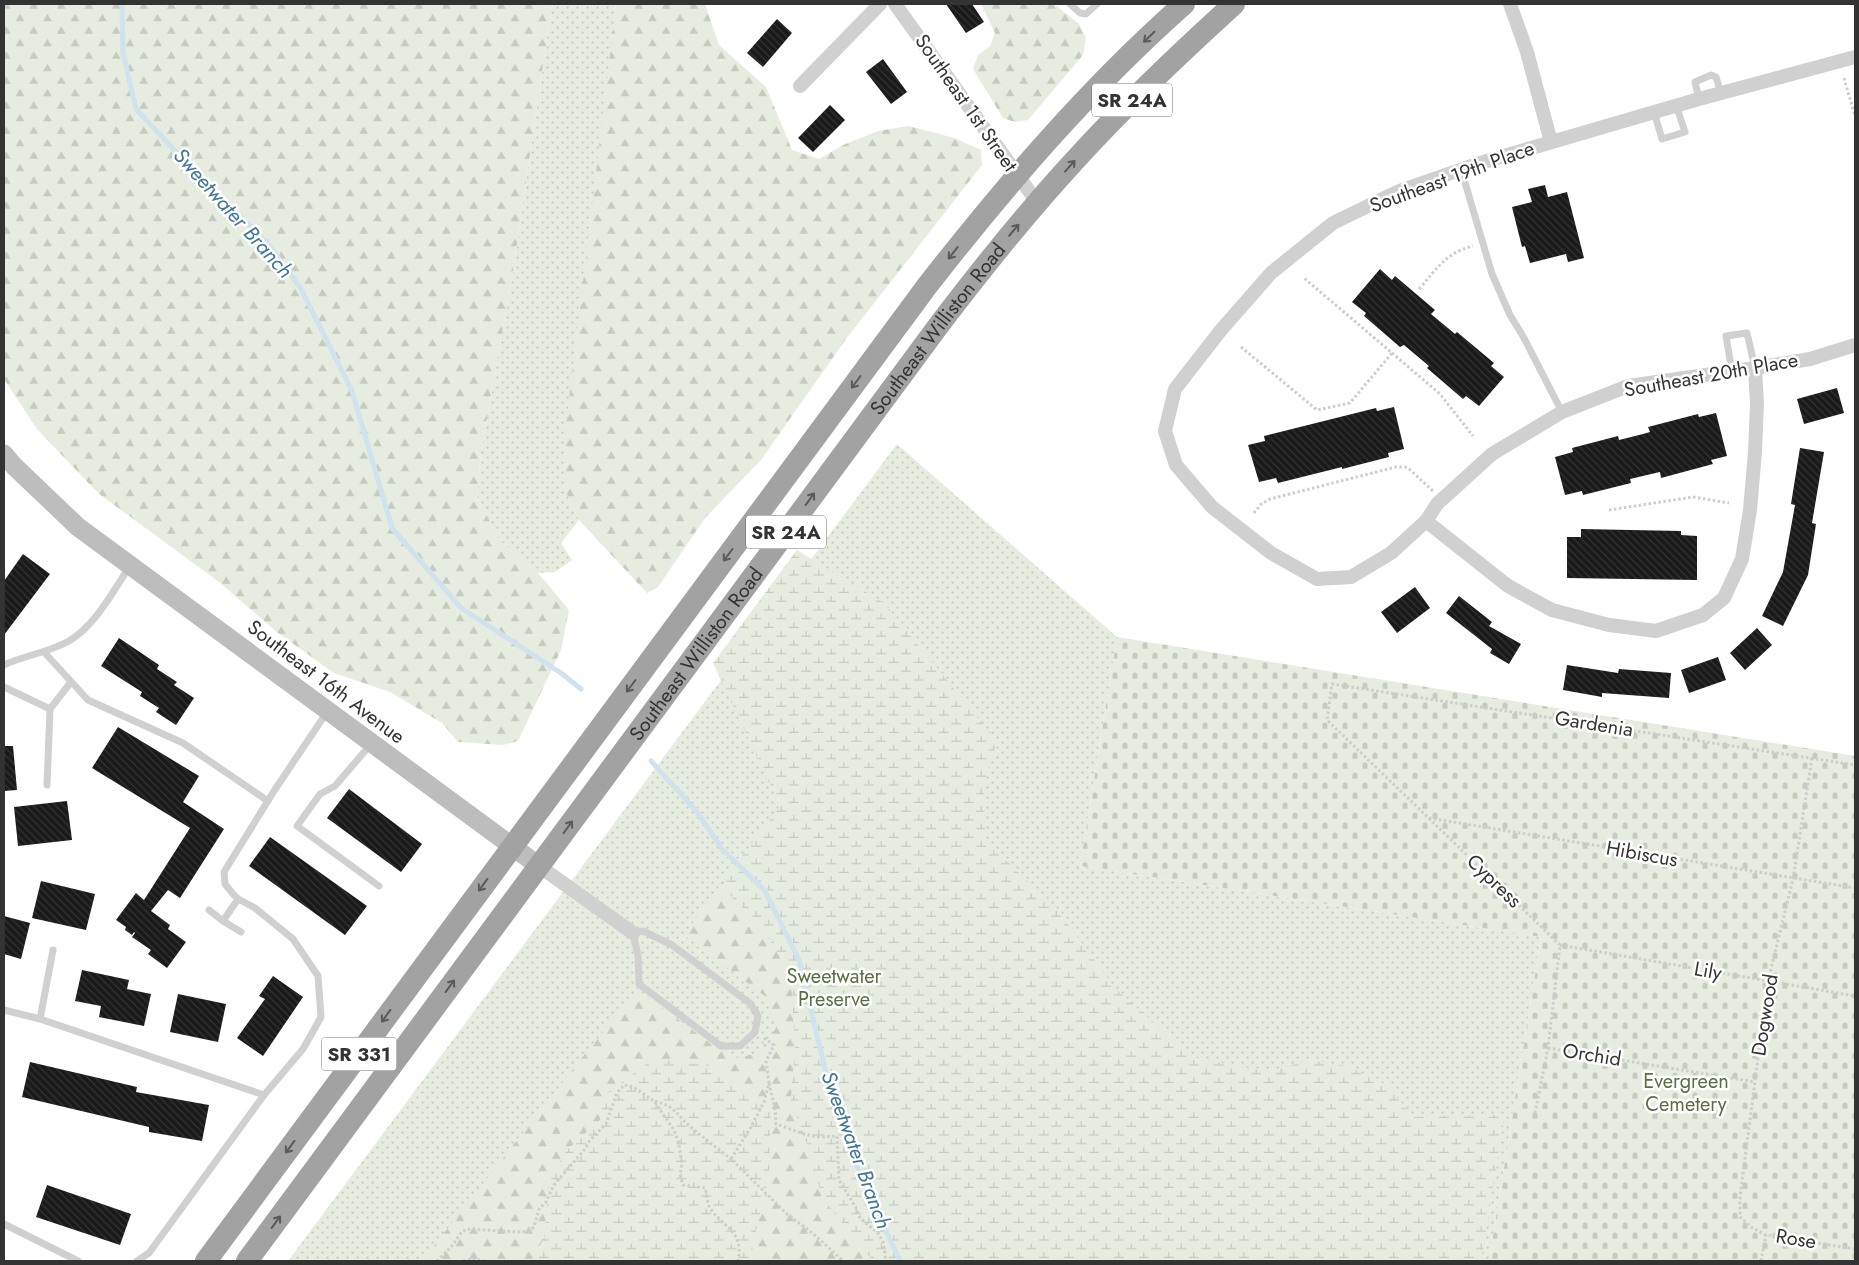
<svg xmlns="http://www.w3.org/2000/svg" width="1859" height="1265" viewBox="0 0 1859 1265" font-family="Jost,sans-serif">
	<style>
		.grass { fill: url(#grass-dots) }
		.forest { fill: url(#forest-firs) }
		.wetland { fill: url(#wetland-marsh) }
		.cemetery { fill: url(#cemetery-stones) }
		.lines { fill: none; stroke-linecap: round; stroke-linejoin: round }
		.stream { stroke: #cfe2ee; stroke-width: 5 }
		.building { fill: url(#building-back-hatch) }
		.path { stroke: #cdcdcd; stroke-width: 3; stroke-dasharray: 2.5 2.5; stroke-linecap: butt }
		.service { stroke: #d0d0d0; stroke-width: 7 }
		.minor { stroke: #d0d0d0; stroke-width: 14 }
		.secondary { stroke: #bdbdbd; stroke-width: 19 }
		.trunk { stroke: #a2a2a2; stroke-width: 22 }
		.oneway { stroke: #5a5a5a }
		.labels { text-anchor: middle; dominant-baseline: central; stroke-width: 5; stroke-linejoin: round; paint-order: stroke }
		.shield { fill: #fff; stroke: #707070; stroke-width: 1 }
		.shield-label { font-size: 19px; font-weight: bold; fill: #333 }
		.street-label { font-size: 20px; fill: #333; stroke: #fff }
		.park-label { font-size: 20px; fill: #56703f; stroke: #fff }
		.water-label { font-size: 21px; font-style: italic; fill: #3f7597; stroke: #fff }
	</style>
	<defs>
		<pattern id="grass-dots" width="8" height="8" patternUnits="userSpaceOnUse" patternTransform="scale(1.25)"><rect width="8" height="8" fill="#e6ecdf"/><path d="M2 2h.1M6 6h.1" fill="none" stroke="#c6cbc0" stroke-width="1.8" stroke-linecap="round"/></pattern>
		<pattern id="forest-firs" width="22" height="20" patternUnits="userSpaceOnUse" patternTransform="scale(1.25)"><rect width="22" height="20" fill="#e6ecdf"/><path d="M5 1l3.5 6h-7zM16 11l3.5 6h-7z" fill="#c6cbc0"/></pattern>
		<pattern id="wetland-marsh" width="20" height="14" patternUnits="userSpaceOnUse" patternTransform="scale(1.25)"><rect width="20" height="14" fill="#e6ecdf"/><path d="M1 5h8M5 5V1M11 12h8M15 12V8" fill="none" stroke="#c6cbc0"/></pattern>
		<pattern id="cemetery-stones" width="16" height="16" patternUnits="userSpaceOnUse" patternTransform="scale(1.25)"><rect width="16" height="16" fill="#e6ecdf"/><path d="M2 7V4a2 2 0 0 1 4 0v3zM10 15v-3a2 2 0 0 1 4 0v3z" fill="#c6cbc0"/></pattern>
		<pattern id="building-back-hatch" width="6" height="6" patternUnits="userSpaceOnUse" patternTransform="scale(1.25)"><rect width="6" height="6" fill="#1a1a1a"/><path d="M-1 5l2 2M0 0l6 6M5-1l2 2" fill="none" stroke="#333"/></pattern>
	</defs>
	<rect width="100%" height="100%" fill="#fff"/>
	<g class="grass">
		<path d="M552,4H616L566,492L579,520L561,543L572,560L555,572L538,573L500,541L477,497L481,452L513,271Z"/>
		<path d="M897,444L1117,637L1080,866L1541,937L1489,1261H288Z"/>
	</g>
	<g class="forest">
		<path d="M4,4H552L513,271L481,452L477,497L500,541L538,573L569,610L561,650L518,741L503,745L458,742L442,723L390,692L334,673L278,633L219,582L98,493L37,429L4,379Z"/>
		<path d="M616,4H705L719,45L766,87L792,150L819,159L843,145L878,131L909,126L954,138L981,150L982,165L846,339L761,460L705,518L658,587L647,593L579,520L566,492L564,442Z"/>
		<path d="M981,4H1054L1079,24L1086,38L1083,55L1028,120L1015,122L1003,118L973,69L978,55L990,46L995,33Z"/>
		<path d="M723,881L733,899L761,924L791,977L795,1048L791,1100L811,1155L822,1198L873,1261H757L752,1247L769,1177L603,1096L600,1120L567,1150L549,1179L544,1238L532,1261H422L589,1049L638,990L732,1059L758,1053L776,1028L766,997L684,935Z"/>
	</g>
	<g class="wetland">
		<path d="M797,550L884,603L997,741L984,786L985,840L1059,912L1114,987L1191,1057L1269,1072L1309,1060L1347,1066L1389,1086L1412,1117L1495,1115L1504,1119L1481,1261H873L822,1198L811,1155L791,1100L795,1048L791,977L761,924L733,899L723,881L780,806L713,663Z"/>
		<path d="M654,1058L709,1066L771,1114L769,1177L752,1247L757,1261H532L544,1238L549,1179L567,1150L600,1120L603,1096Z"/>
	</g>
	<path class="cemetery" d="M1117,637L1855,756V1261H1489L1541,937L1080,866Z"/>
	<g class="lines">
		<g class="stream">
			<path d="M122,4L123,53L136,109L177,153L268,244L300,287L352,391L392,528L461,608L561,673L581,689"/>
			<path d="M651,761L697,812L722,849L765,891L799,960L832,1098L862,1179L900,1261"/>
		</g>
	</g>
	<g class="building">
		<path d="M946,4H972L984,22L966,33Z"/>
		<path d="M777,19L792,33L763,67L747,53Z"/>
		<path d="M883,59L907,92L891,104L866,72Z"/>
		<path d="M830,105L845,120L813,152L798,138Z"/>
		<path d="M1545,185L1548,197L1567,192L1584,258L1568,262L1566,254L1530,263L1525,246L1522,247L1512,207L1532,202L1528,189Z"/>
		<path d="M1380,269L1392,280L1395,276L1435,310L1431,314L1455,334L1457,332L1494,363L1491,366L1504,377L1479,406L1466,396L1463,399L1427,368L1429,366L1404,345L1400,347L1364,316L1366,313L1352,302Z"/>
		<path d="M1837,388L1844,413L1804,424L1797,399Z"/>
		<path d="M1394,407L1404,449L1388,453L1389,457L1342,469V467L1278,483L1276,478L1259,482L1248,445L1265,441L1264,436L1376,408L1377,411Z"/>
		<path d="M1716,413L1727,456L1711,460L1713,464L1661,478L1660,472L1630,479L1631,483L1583,495L1582,491L1565,495L1555,457L1573,452L1572,448L1618,436L1619,440L1643,434L1650,432L1648,427L1698,414L1699,417Z"/>
		<path d="M1800,448L1824,452L1812,523L1816,524L1808,575L1783,626L1762,616L1783,572L1795,505L1791,504Z"/>
		<path d="M1581,529L1681,531V535L1697,536V580L1567,578V537H1581Z"/>
		<path d="M23,554L50,574L4,635V581Z"/>
		<path d="M1415,587L1430,608L1397,633L1381,612Z"/>
		<path d="M1459,596L1492,622L1489,626L1521,644L1509,664L1490,653L1492,649L1446,613Z"/>
		<path d="M1757,628L1772,645L1745,670L1730,653Z"/>
		<path d="M119,638L159,665L157,669L177,682L174,685L194,698L176,725L156,712L159,708L140,696L142,692L101,666Z"/>
		<path d="M1718,657L1726,680L1689,693L1681,670Z"/>
		<path d="M1567,665L1618,673L1619,669L1671,673L1669,698L1602,693V697L1563,690Z"/>
		<path d="M118,727L199,776L183,802L224,829L180,898L168,890L151,911L170,925L168,929L186,942L167,968L148,954L151,950L132,937L135,933L134,932L132,935L125,930L126,927L116,920L136,893L144,900L190,828L92,768Z"/>
		<path d="M4,746H13L17,790L4,791Z"/>
		<path d="M349,789L422,844L401,872L327,818Z"/>
		<path d="M67,801L72,840L18,846L14,807Z"/>
		<path d="M270,837L367,906L345,935L249,866Z"/>
		<path d="M41,881L95,894L86,930L32,918Z"/>
		<path d="M4,916L30,923L21,959L4,954Z"/>
		<path d="M82,970L129,980L127,989L151,994L144,1026L99,1017L101,1006L75,1001Z"/>
		<path d="M273,976L303,997L263,1056L237,1038L265,999L259,996Z"/>
		<path d="M178,994L226,1004L218,1042L170,1032Z"/>
		<path d="M30,1062L137,1087L136,1092L209,1105L202,1141L149,1132V1127L22,1097Z"/>
		<path d="M47,1185L131,1214L120,1245L36,1217Z"/>
	</g>
	<g class="lines">
		<g class="path">
			<path d="M1844,78L1855,116"/>
			<path d="M1419,289C1437,269 1445,253 1473,246"/>
			<path d="M1241,347L1317,410L1350,403L1392,353L1304,278"/>
			<path d="M1392,353L1440,394L1473,436"/>
			<path d="M1609,510L1693,497L1729,503"/>
			<path d="M1254,513L1261,504L1270,499L1396,467H1405L1409,469L1433,491"/>
			<path d="M1812,758L1793,879L1768,981L1740,1197V1217L1751,1227L1766,1235L1855,1249"/>
			<path d="M1429,818L1855,888"/>
			<path d="M1560,945L1855,996"/>
			<path d="M764,1038L774,1045L766,1061L769,1083L764,1102L751,1127L731,1159L787,1214L816,1236L843,1261"/>
			<path d="M1548,1048L1755,1082"/>
			<path d="M769,1083L775,1109L776,1124L804,1134L819,1137L837,1136L839,1180L856,1208L860,1218L878,1233L883,1242L886,1261"/>
			<path d="M655,1101C677,1107 677,1116 693,1129C705,1139 718,1149 731,1159"/>
			<path d="M1534,1118L1548,1048L1560,945L1327,720L1332,684L1855,765"/>
			<path d="M437,1261L451,1247L462,1232L467,1229L521,1232L529,1231L534,1227L539,1209L546,1202L554,1185L585,1149L590,1140L606,1124L617,1093L624,1085L633,1087L654,1101L674,1130L678,1140L682,1163L680,1175L683,1185L705,1188C707,1194 707,1203 710,1208C724,1229 744,1230 738,1261"/>
			<path d="M463,1261L472,1259L485,1261"/>
			<path d="M1761,1261L1766,1235"/>
		</g>
		<g class="service">
			<path d="M1070,4L1080,13L1086,14L1097,4"/>
			<path d="M1699,99L1695,82L1711,75L1716,77L1721,93"/>
			<path d="M1654,112L1662,139L1685,132L1676,105"/>
			<path d="M1461,169L1492,274L1510,315L1524,338L1562,412"/>
			<path d="M1732,372L1726,336L1747,333L1755,368"/>
			<path d="M44,652L88,700L183,743L268,801"/>
			<path d="M4,665C25,655 48,653 69,641C96,625 113,591 130,566"/>
			<path d="M4,687L50,709L47,785"/>
			<path d="M50,709L71,682"/>
			<path d="M371,744L335,786L320,794L297,826L379,886"/>
			<path d="M238,899L223,921L241,932"/>
			<path d="M209,910L223,921"/>
			<path d="M643,931L672,945L751,1004L758,1016L755,1032L740,1046H721L639,984L638,956L633,933Z"/>
			<path d="M4,1010L40,1019L53,950"/>
			<path d="M40,1019L264,1095"/>
			<path d="M4,1224L78,1261"/>
			<path d="M137,1261L149,1253L264,1095L303,1049L321,1017L318,976L293,939L255,908L238,899L233,894L225,884L224,872L274,791L327,712"/>
		</g>
		<g class="minor">
			<path d="M895,4L1037,202"/>
			<path d="M1510,4L1527,52L1551,142"/>
			<path d="M1855,57L1699,99L1480,163L1399,191L1333,223L1271,273L1221,330L1175,389L1165,431L1176,465L1212,507L1271,553L1317,579L1351,577L1391,553L1426,521L1437,504L1492,454L1562,412L1628,386L1755,368L1810,359L1855,345"/>
			<path d="M800,86L880,4"/>
			<path d="M1426,521L1508,586L1552,610L1609,625L1656,631L1703,615L1724,598L1742,559L1750,510L1755,452L1757,403L1755,368"/>
			<path d="M539,866L633,933"/>
		</g>
		<path class="secondary" d="M4,454L14,466L78,527L539,866"/>
		<g class="trunk">
			<path d="M206,1261L927,286C1005,186 1089,88 1184,4"/>
			<path id="s1" d="M247,1261L939,325C983,267 1028,211 1077,158C1126,104 1180,53 1234,4"/>
		</g>
	</g>
	<defs><path id="oneway-shaft" d="M-6 0H5M1.5-3L5.5 0L1.5 3" fill="none" stroke-width="1.6" stroke-linecap="round" stroke-linejoin="round" transform="scale(1.25)"/></defs>
	<g class="oneway">
		<use href="#oneway-shaft" transform="translate(1149 37) rotate(136)"/>
		<use href="#oneway-shaft" transform="translate(1070 166) rotate(-48)"/>
		<use href="#oneway-shaft" transform="translate(1014 230) rotate(-50)"/>
		<use href="#oneway-shaft" transform="translate(953 253) rotate(128)"/>
		<use href="#oneway-shaft" transform="translate(856 382) rotate(127)"/>
		<use href="#oneway-shaft" transform="translate(810 499) rotate(-54)"/>
		<use href="#oneway-shaft" transform="translate(728 555) rotate(127)"/>
		<use href="#oneway-shaft" transform="translate(631 686) rotate(127)"/>
		<use href="#oneway-shaft" transform="translate(568 827) rotate(-54)"/>
		<use href="#oneway-shaft" transform="translate(483 885) rotate(126)"/>
		<use href="#oneway-shaft" transform="translate(450 986) rotate(-54)"/>
		<use href="#oneway-shaft" transform="translate(386 1016) rotate(126)"/>
		<use href="#oneway-shaft" transform="translate(290 1147) rotate(126)"/>
		<use href="#oneway-shaft" transform="translate(276 1222) rotate(-54)"/>
	</g>
	<g class="labels">
		<g class="shield">
			<rect x="1092" y="83.5" width="80" height="33" rx="4"/>
			<rect x="746" y="515.5" width="80" height="33" rx="4"/>
			<rect x="321.5" y="1037.5" width="75" height="33" rx="4"/>
		</g>
		<g class="shield-label">
			<text x="1132" y="100">SR 24A</text>
			<text x="786" y="532">SR 24A</text>
			<text x="359" y="1054">SR 331</text>
		</g>
		<g class="street-label">
			<text transform="translate(966 103) rotate(55)">Southeast 1st Street</text>
			<text transform="translate(1452 177) rotate(-20)">Southeast 19th Place</text>
			<text stroke="none"><textPath href="#s1" startOffset="1160">Southeast Williston Road</textPath></text>
			<text transform="translate(1711 375) rotate(-10)">Southeast 20th Place</text>
			<text stroke="none"><textPath href="#s1" startOffset="755">Southeast Williston Road</textPath></text>
			<text transform="translate(326 682) rotate(37)">Southeast 16th Avenue</text>
			<text transform="translate(1594 724) rotate(9)">Gardenia</text>
			<text transform="translate(1642 854) rotate(10)">Hibiscus</text>
			<text transform="translate(1494 881) rotate(44)">Cypress</text>
			<text transform="translate(1708 971) rotate(10)">Lily</text>
			<text transform="translate(1765 1015) rotate(-81)">Dogwood</text>
			<text transform="translate(1592 1055) rotate(9)">Orchid</text>
			<text transform="translate(1796 1239) rotate(9)">Rose</text>
		</g>
		<g class="park-label">
			<text x="834" y="976">Sweetwater<tspan x="834" dy="23">Preserve</tspan></text>
			<text x="1686" y="1081">Evergreen<tspan x="1686" dy="23">Cemetery</tspan></text>
		</g>
		<g class="water-label">
			<text transform="translate(233 213) rotate(48)">Sweetwater Branch</text>
			<text transform="translate(856 1150) rotate(70)">Sweetwater Branch</text>
		</g>
	</g>
	<rect width="1859" height="1265" fill="none" stroke="#333333" stroke-width="10"/>
</svg>
